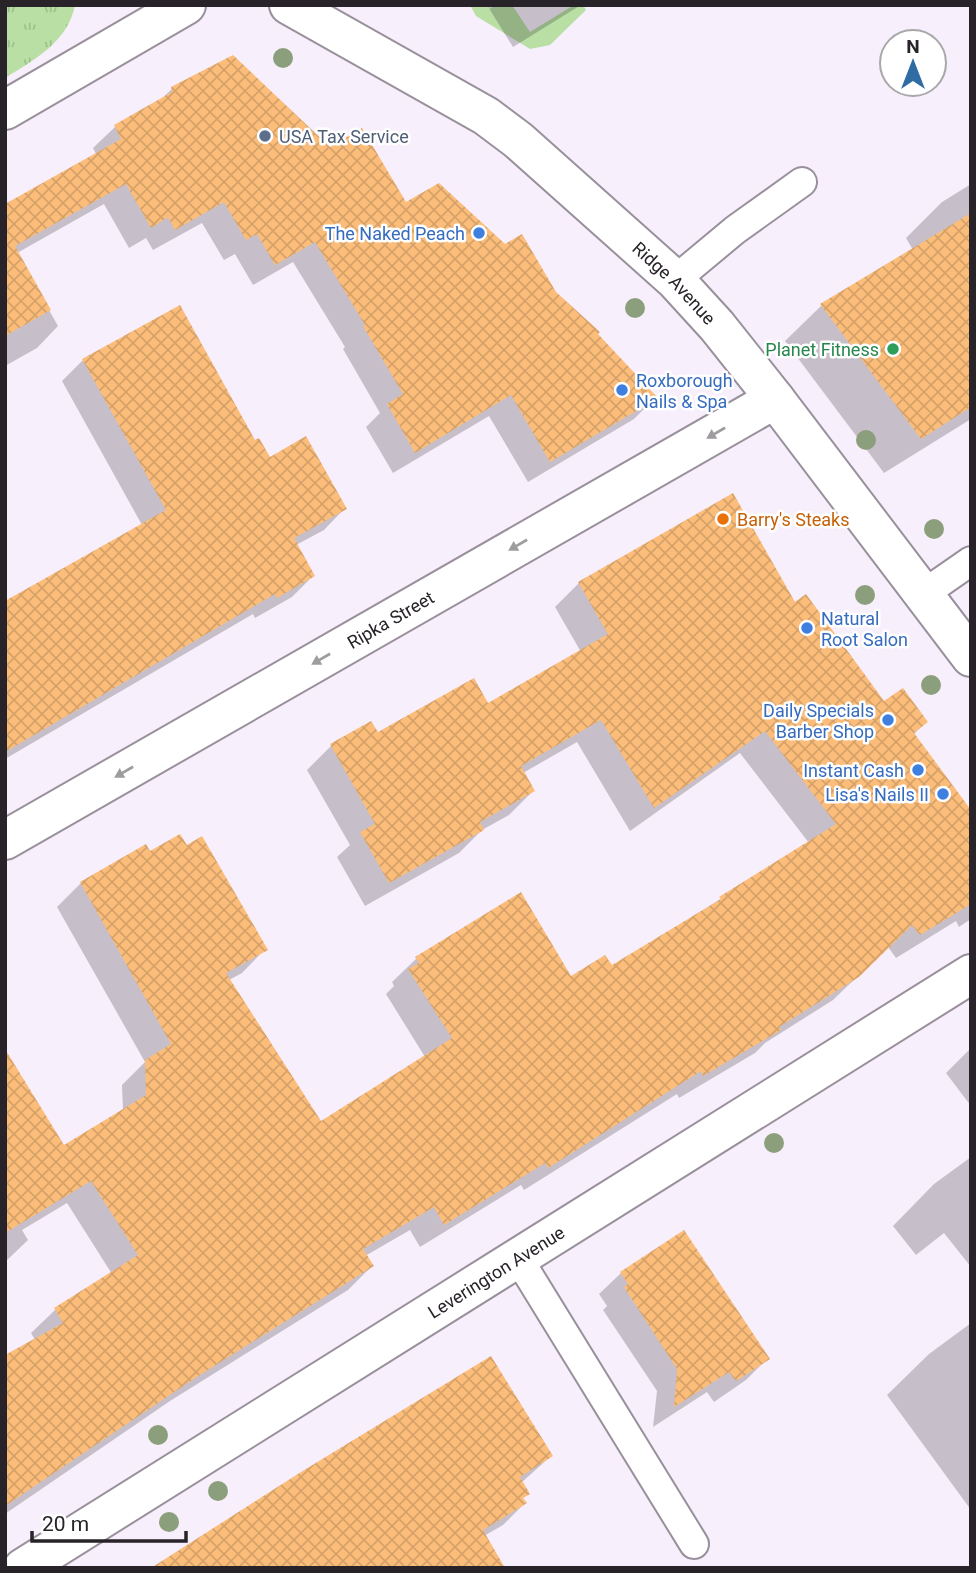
<svg xmlns="http://www.w3.org/2000/svg" width="976" height="1573" viewBox="0 0 976 1573" font-family="Roboto,sans-serif">
	<style>
		.grass { fill: url(#grass-tufts) }
		.garden { fill: #b9dfa5 }
		.shadow { fill: #0003 }
		.building { fill: url(#building-cross-hatch) }
		.lines { fill: none; stroke-linecap: round; stroke-linejoin: round }
		.lane-casing { stroke: #99909c; stroke-width: 32 }
		.street-casing { stroke: #99909c; stroke-width: 42 }
		.secondary-casing { stroke: #99909c; stroke-width: 42 }
		.lane { stroke: #fff; stroke-width: 28 }
		.street { stroke: #fff; stroke-width: 38 }
		.secondary { stroke: #fff; stroke-width: 38 }
		.tree { fill: #8c9f7c }
		.oneway { fill: #9e9c9e }
		.service-dot { fill: #5c6f8a; stroke: #fff; stroke-width: 2.5 }
		.shop-dot { fill: #3f7fe0; stroke: #fff; stroke-width: 2.5 }
		.leisure-dot { fill: #2e9e5b; stroke: #fff; stroke-width: 2.5 }
		.food-dot { fill: #e8710a; stroke: #fff; stroke-width: 2.5 }
		.labels { text-anchor: middle; dominant-baseline: central; stroke-width: 5; stroke-linejoin: round; paint-order: stroke }
		.service-label { font-size: 18px; fill: #4e5e75; stroke: #fff; text-anchor: start }
		.shop-label { font-size: 18px; fill: #366cbe; stroke: #fff; text-anchor: end }
		.street-label { font-size: 18px; fill: #272328; stroke: #fff }
		.leisure-label { font-size: 18px; fill: #27864d; stroke: #fff; text-anchor: end }
		.food-label { font-size: 18px; fill: #c56008; stroke: #fff; text-anchor: start }
	</style>
	<defs>
		<pattern id="grass-tufts" width="24" height="20" patternUnits="userSpaceOnUse" patternTransform="scale(1.75)"><rect width="24" height="20" fill="#b9dfa5"/><path d="M3 7l-1-3M5 7V3M7 7l1-3M15 17l-1-3M17 17v-4M19 17l1-3" fill="none" stroke="#9fbf8e"/></pattern>
		<pattern id="building-cross-hatch" width="8" height="8" patternUnits="userSpaceOnUse" patternTransform="scale(1.75)"><rect width="8" height="8" fill="#fbbd79"/><path d="M0 0l8 8M0 8l8-8" fill="none" stroke="#d7a269"/></pattern>
	</defs>
	<rect width="100%" height="100%" fill="#f8effc"/>
	<path class="grass" d="M5,5H75C68,42 34,60 5,78Z"/>
	<path class="garden" d="M470,5H487L490,9L495,5H512L530,32L574,5H583L586,10L550,45L530,49L476,16Z"/>
	<g class="shadow">
		<path d="M487,5H581L513,47Z"/>
		<path d="M172,89L330,149L405,204L554,293L655,398L634,419L528,482L489,416L393,473L366,427L380,413L343,349L345,347L293,262L253,285L235,254L224,260L202,223L153,250L146,238L129,248L104,204L17,253L58,326L37,348L5,366V206L96,154L93,148L115,127L159,101Z"/>
		<path d="M971,184V419L884,473L785,341L821,306L913,250L906,238L942,202Z"/>
		<path d="M83,360L255,442L269,459L345,508L324,530L296,545L313,576L292,597L255,618L253,614L5,759V603L142,525L62,381Z"/>
		<path d="M579,583L794,604L883,704L926,722L913,735L971,813V919L959,927L956,921L896,958L888,947L833,1000L765,1043L755,1053L679,1098L677,1094L524,1190L521,1185L420,1247L410,1230L365,1256L372,1266L348,1290L170,1401L5,1514V1364L35,1340L31,1333L55,1310L112,1274L67,1203L22,1230L28,1240L5,1262V1072L63,1147L123,1111L122,1085L145,1062L57,907L81,883L149,854L265,949L242,973L229,980L321,1124L425,1057L386,994L394,986L392,982L416,959L521,895L570,979L611,968L809,843L740,753L630,831L577,742L523,773L533,791L509,815L482,830L459,853L365,906L337,857L350,845L307,770L331,746L370,723L377,735L487,705L581,652L555,607Z"/>
		<path d="M971,1048V1106L946,1073Z"/>
		<path d="M971,1157V1267L944,1233L916,1255L893,1226L934,1184Z"/>
		<path d="M621,1273L767,1359L746,1380L714,1402L707,1392L653,1427L657,1391L603,1310L607,1306L599,1294Z"/>
		<path d="M971,1323V1510L887,1395L929,1354Z"/>
		<path d="M551,1456L521,1483L528,1494L522,1499L525,1503L503,1525L484,1536L157,1568Z"/>
	</g>
	<g class="building">
		<path d="M233,55L330,147L362,128L406,202L439,183L505,244L522,234L556,292L600,332L598,334L658,398L550,462L511,395L415,453L387,404L403,394L363,326L365,325L315,242L275,265L257,234L246,240L224,202L175,230L168,217L151,228L126,184L15,246L51,310L5,336V204L121,139L114,125L172,92L171,87Z"/>
		<path d="M971,213V407L921,439L820,304Z"/>
		<path d="M180,305L255,440L259,438L270,457L306,436L347,509L294,538L315,576L277,598L275,594L5,752V601L166,510L82,359Z"/>
		<path d="M733,493L795,602L806,594L884,701L903,688L928,722L914,733L971,810V904L920,935L912,925L859,977L779,1027L781,1030L703,1076L701,1071L548,1168L545,1163L444,1225L434,1207L363,1249L374,1266L195,1378L5,1506V1355L63,1323L54,1308L138,1255L91,1181L5,1233V1049L64,1145L146,1095L145,1060L171,1044L80,882L146,844L150,851L180,834L187,845L202,836L268,950L226,973L321,1121L452,1038L408,969L419,963L415,957L521,892L571,976L605,955L612,965L721,899L719,897L836,824L765,731L654,808L601,720L521,766L535,791L480,822L484,830L389,883L360,832L375,824L330,744L371,721L378,732L474,678L488,703L608,634L578,582Z"/>
		<path d="M684,1230L770,1359L736,1381L729,1372L674,1407L677,1369L624,1287L628,1284L620,1272Z"/>
		<path d="M491,1356L553,1456L520,1477L530,1494L523,1498L527,1503L483,1530L505,1568H151L301,1472Z"/>
	</g>
	<g class="lines">
		<defs>
			<g id="lane">
				<path d="M675,280L735,230L802,182"/>
				<path d="M922,595L971,561"/>
				<path d="M518,1258L694,1544"/>
			</g>
			<g id="street">
				<path d="M5,110L186,5"/>
				<path id="s1" d="M5,840L775,399"/>
			</g>
			<g id="secondary">
				<path id="s2" d="M289,5L486,116L518,140L675,280L717,326L775,399L971,657"/>
				<path id="s3" d="M23,1568L971,974"/>
			</g>
		</defs>
		<use href="#lane" class="lane-casing"/>
		<use href="#street" class="street-casing"/>
		<use href="#secondary" class="secondary-casing"/>
		<use href="#lane" class="lane"/>
		<use href="#street" class="street"/>
		<use href="#secondary" class="secondary"/>
	</g>
	<g class="tree">
		<circle cx="283" cy="58" r="10"/>
		<circle cx="635" cy="308" r="10"/>
		<circle cx="866" cy="440" r="10"/>
		<circle cx="934" cy="529" r="10"/>
		<circle cx="865" cy="595" r="10"/>
		<circle cx="931" cy="685" r="10"/>
		<circle cx="774" cy="1143" r="10"/>
		<circle cx="158" cy="1435" r="10"/>
		<circle cx="218" cy="1491" r="10"/>
		<circle cx="169" cy="1522" r="10"/>
	</g>
	<defs><path id="oneway-solid" d="M-6-.8H1V-3.2L6.5 0L1 3.2V.8H-6Z" transform="scale(1.75)"/></defs>
	<g class="oneway">
		<use href="#oneway-solid" transform="translate(716 433) rotate(150)"/>
		<use href="#oneway-solid" transform="translate(518 545) rotate(150)"/>
		<use href="#oneway-solid" transform="translate(321 659) rotate(150)"/>
		<use href="#oneway-solid" transform="translate(124 772) rotate(150)"/>
	</g>
	<circle class="service-dot" cx="265" cy="136" r="7"/>
	<g class="shop-dot">
		<circle cx="479" cy="233" r="7"/>
		<circle cx="622" cy="390" r="7"/>
		<circle cx="807" cy="628" r="7"/>
		<circle cx="888" cy="720" r="7"/>
		<circle cx="918" cy="770" r="7"/>
		<circle cx="943" cy="794" r="7"/>
	</g>
	<circle class="leisure-dot" cx="893" cy="349" r="7"/>
	<circle class="food-dot" cx="723" cy="519" r="7"/>
	<g class="labels">
		<g class="service-label">
			<text x="279" y="136">USA Tax Service</text>
		</g>
		<g class="shop-label">
			<text x="465" y="233">The Naked Peach</text>
			<text x="636" y="380" text-anchor="start">Roxborough<tspan x="636" dy="21">Nails &amp; Spa</tspan></text>
			<text x="821" y="618" text-anchor="start">Natural<tspan x="821" dy="21">Root Salon</tspan></text>
			<text x="874" y="710">Daily Specials<tspan x="874" dy="21">Barber Shop</tspan></text>
			<text x="904" y="770">Instant Cash</text>
			<text x="929" y="794">Lisa's Nails II</text>
		</g>
		<g class="street-label">
			<text stroke="none"><textPath href="#s2" startOffset="478">Ridge Avenue</textPath></text>
			<text stroke="none"><textPath href="#s1" startOffset="444">Ripka Street</textPath></text>
			<text stroke="none"><textPath href="#s3" startOffset="558">Leverington Avenue</textPath></text>
		</g>
		<g class="leisure-label">
			<text x="879" y="349">Planet Fitness</text>
		</g>
		<g class="food-label">
			<text x="737" y="519">Barry's Steaks</text>
		</g>
	</g>
	<rect width="976" height="1573" fill="none" stroke="#272328" stroke-width="14"/>
	<g transform="translate(913 63)"><circle r="33" fill="#ffffff" stroke="#a9a7a9" stroke-width="2"/>
	<path d="M0-5L12 26L0 18L-12 26Z" fill="#2e6ca3"/>
	<text y="-10" font-size="19" font-weight="bold" text-anchor="middle" fill="#272328">N</text>
	</g>
	<path d="M32 1531v10h154v-10" fill="none" stroke="#272328" stroke-width="3.5"/>
	<text x="42" y="1531" font-size="21" fill="#272328" stroke="#ffffff" stroke-width="5" paint-order="stroke">20 m</text>
</svg>
